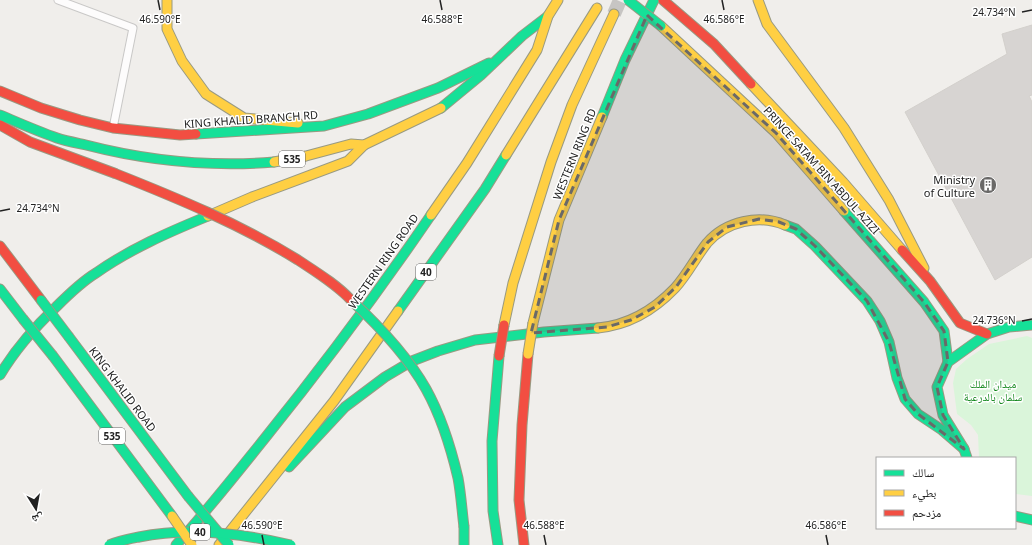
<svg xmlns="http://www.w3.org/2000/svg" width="1032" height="545" viewBox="0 0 1032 545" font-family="'Noto Sans','Noto Naskh Arabic',sans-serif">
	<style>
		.park { fill: #daf5da }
		.building { fill: #d7d4d2; stroke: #d3d0cc }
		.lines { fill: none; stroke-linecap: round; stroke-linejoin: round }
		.highway-tunnel { stroke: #c7c5c3; stroke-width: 14; stroke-dasharray: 14 7; stroke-linecap: butt }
		.street-casing { stroke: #c9c8c7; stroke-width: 9 }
		.fast-casing { stroke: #999a82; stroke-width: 11 }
		.slow-casing { stroke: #999a82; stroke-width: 11 }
		.jam-casing { stroke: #999a82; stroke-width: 11 }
		.street { stroke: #fdfcfc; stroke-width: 7 }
		.fast { stroke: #16e098; stroke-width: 9 }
		.slow { stroke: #ffcf43; stroke-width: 9 }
		.jam { stroke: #f24e42; stroke-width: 9 }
		.fast-bridge-casing { stroke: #999a82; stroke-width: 11; stroke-linecap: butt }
		.slow-bridge-casing { stroke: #999a82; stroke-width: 11; stroke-linecap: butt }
		.jam-bridge-casing { stroke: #999a82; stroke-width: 11; stroke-linecap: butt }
		.fast-bridge { stroke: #16e098; stroke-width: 9 }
		.slow-bridge { stroke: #ffcf43; stroke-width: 9 }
		.jam-bridge { stroke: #f24e42; stroke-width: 9 }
		.marked { fill: #6a6968; fill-opacity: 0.2; stroke: #6a6968; stroke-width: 3; stroke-dasharray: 8 5; stroke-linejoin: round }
		.ticks { fill: none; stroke: #222; stroke-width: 1.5 }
		.labels { text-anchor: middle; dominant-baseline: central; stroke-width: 3; stroke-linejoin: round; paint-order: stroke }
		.shield { fill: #fff; stroke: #646464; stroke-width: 1 }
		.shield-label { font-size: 10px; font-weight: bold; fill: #222 }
		.street-label { font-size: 11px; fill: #222; stroke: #fff }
		.poi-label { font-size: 11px; fill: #222; stroke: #fff; text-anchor: end }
		.park-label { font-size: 11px; fill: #0c8416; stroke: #fff }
		.ticks-label { font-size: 10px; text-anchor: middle; fill: #222; stroke: #fff; stroke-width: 3; stroke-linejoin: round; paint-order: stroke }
	</style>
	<rect width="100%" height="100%" fill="#f0eeeb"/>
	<path class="park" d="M1027,336L1032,338V496L1015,494V458H979L978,435L971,425L957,414L953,383L956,369L967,359L989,344Z"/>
	<path class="building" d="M1032,25V95L1029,96L1032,102V257L995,280L905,112L1007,54L1002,34Z"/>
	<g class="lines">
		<path class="highway-tunnel" d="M614,14L620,0"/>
		<defs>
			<path id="street" d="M58,0L133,28L113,128"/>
			<g id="fast">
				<path d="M441,108L481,75L522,36L548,16"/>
				<path d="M0,115C19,123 37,131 57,138C66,141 77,143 86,145C148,161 211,167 274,162"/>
				<path d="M602,117L625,60L654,0"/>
				<path d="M196,134L324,126L368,114L438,88L489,63"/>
				<path d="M844,211L924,302L944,331L948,362"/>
				<path d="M785,225L796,229L815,246L867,301L880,321L889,342L897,378L905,399L918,414L942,430L964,449"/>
				<path d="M0,289L23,319"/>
				<path d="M398,311L485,189L506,155"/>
				<path d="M69,337L188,496"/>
				<path d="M53,356L172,516"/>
				<path d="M0,375C16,348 34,328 56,307C68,295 81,282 96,273C130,249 169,232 208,216"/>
				<path d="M967,458L964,449L943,415L937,387L948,362L987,334L1009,327L1032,325"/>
				<path d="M289,467L345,407L385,377L412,361L438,351L475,340L544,332L598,328"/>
				<path d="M1015,516L1032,520"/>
				<path d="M464,527V545"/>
				<path d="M176,545C207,511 236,474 265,438C323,366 379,291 431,215"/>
				<path d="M498,545L493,511L492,441L499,356"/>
			</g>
			<g id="slow">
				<path d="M167,0V29L182,61L206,94L244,118L298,123"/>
				<path d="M758,0L767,24L844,128L889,200L924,268"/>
				<path d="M661,26L776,133L844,211"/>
				<path d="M751,84L843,182L902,250"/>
				<path d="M506,155L597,8"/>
				<path d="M274,162L306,156L351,144L364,145L441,108"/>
				<path d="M431,215L467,163L537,50L548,16L558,0"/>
				<path d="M208,216L252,197L348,161L364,145"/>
				<path d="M533,323L559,220L602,117"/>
				<path d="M504,325L513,283L551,162L572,105L614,14"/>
				<path d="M598,328C629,325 654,310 675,288C687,275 696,257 707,243C726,221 759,214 785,225"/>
				<path d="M219,545L334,401L398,311"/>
			</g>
			<g id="jam">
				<path d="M663,0L714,44L751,84"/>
				<path d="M0,91L41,108L80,120L113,128L180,135L196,134"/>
				<path d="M0,125L30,142L114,173"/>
				<path d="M0,246L41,300"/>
				<path d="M902,250L930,281L960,323L987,334"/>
				<path d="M524,545L519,500L522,425L528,354"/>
			</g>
		</defs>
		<use href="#street" class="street-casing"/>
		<use href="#fast" class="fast-casing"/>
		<use href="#slow" class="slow-casing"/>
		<use href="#jam" class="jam-casing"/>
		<use href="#street" class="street"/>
		<use href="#fast" class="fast"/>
		<use href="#slow" class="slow"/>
		<use href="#jam" class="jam"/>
		<defs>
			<g id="fast-bridge">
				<path d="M628,0L661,26"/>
				<path d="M41,300L69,337"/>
				<path d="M351,300C379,326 407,355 426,389C441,416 451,448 458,478C461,494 462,511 464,527"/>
				<path d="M23,319L53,356"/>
				<path d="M188,496L229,545"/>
				<path d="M109,545C118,541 129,539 139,537C190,527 241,533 291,545"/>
			</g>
			<g id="slow-bridge">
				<path d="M528,354L533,323"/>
				<path d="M172,516L192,545"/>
			</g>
			<g id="jam-bridge">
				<path d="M114,173C177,198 240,224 298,260C316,272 336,284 351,300"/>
				<path d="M499,356L504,325"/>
			</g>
		</defs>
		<use href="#fast-bridge" class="fast-bridge-casing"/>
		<use href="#slow-bridge" class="slow-bridge-casing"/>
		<use href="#jam-bridge" class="jam-bridge-casing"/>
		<use href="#fast-bridge" class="fast-bridge"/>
		<use href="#slow-bridge" class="slow-bridge"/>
		<use href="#jam-bridge" class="jam-bridge"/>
	</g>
	<path class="marked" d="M647,15L776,133L924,302L944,331L948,362L937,387L943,415L964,449L918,414L905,399L889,342L867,301L815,246L796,229L779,222L759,219L727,227L708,242L676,287L655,307L631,320L607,327L531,333L559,220Z"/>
	<path class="ticks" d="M158,0L160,10M440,0L442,10M722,0L724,10M1022,12L1032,10M0,211L10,209M1022,321L1032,319M262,535L264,545M544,535L546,545M826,535L828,545"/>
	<defs>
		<symbol id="building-disc" viewBox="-11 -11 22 22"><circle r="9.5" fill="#6a6968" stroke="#fff"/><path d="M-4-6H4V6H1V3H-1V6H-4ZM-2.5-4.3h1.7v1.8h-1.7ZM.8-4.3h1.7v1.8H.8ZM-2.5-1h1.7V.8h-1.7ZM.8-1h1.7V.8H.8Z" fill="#fff"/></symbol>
	</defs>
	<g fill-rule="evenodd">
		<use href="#building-disc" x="978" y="175" width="20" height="20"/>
	</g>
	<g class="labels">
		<g class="shield">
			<rect x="279" y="151" width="26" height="16" rx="3"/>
			<rect x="416" y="264" width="20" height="16" rx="3"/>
			<rect x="99" y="428" width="26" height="16" rx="3"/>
			<rect x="190" y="524" width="20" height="16" rx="3"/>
		</g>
		<g class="shield-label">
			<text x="292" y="159">535</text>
			<text x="426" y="272">40</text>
			<text x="112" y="436">535</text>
			<text x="200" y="532">40</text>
		</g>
		<g class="street-label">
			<text transform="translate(251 119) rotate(-4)">KING KHALID BRANCH RD</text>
			<text transform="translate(574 154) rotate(-68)">WESTERN RING RD</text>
			<text transform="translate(822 170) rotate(48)">PRINCE SATAM BIN ABDUL AZIZI</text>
			<text transform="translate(383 261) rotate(-55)">WESTERN RING ROAD</text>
			<text transform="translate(123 389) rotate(53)">KING KHALID ROAD</text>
		</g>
		<g class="poi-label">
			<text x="975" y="179">Ministry<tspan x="975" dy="13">of Culture</tspan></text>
		</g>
		<g class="park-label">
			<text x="993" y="383">ميدان الملك<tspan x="993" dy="13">سلمان بالدرعية</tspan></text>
		</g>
	</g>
	<g class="ticks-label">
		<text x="994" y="16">24.734°N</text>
		<text x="160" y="23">46.590°E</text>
		<text x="442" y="23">46.588°E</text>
		<text x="724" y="23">46.586°E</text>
		<text x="38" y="212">24.734°N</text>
		<text x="994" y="324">24.736°N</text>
		<text x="262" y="529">46.590°E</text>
		<text x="544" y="529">46.588°E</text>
		<text x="826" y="529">46.586°E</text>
	</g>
	<rect x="876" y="457" width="140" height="72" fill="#ffffff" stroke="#a7a7a7"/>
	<rect x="884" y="470" width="20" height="6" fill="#16e098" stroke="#a7a7a7"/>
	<text x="912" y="477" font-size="12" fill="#222222">سالك</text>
	<rect x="884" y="490" width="20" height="6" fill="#ffcf43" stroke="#a7a7a7"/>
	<text x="912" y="497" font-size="12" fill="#222222">بطيء</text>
	<rect x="884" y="510" width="20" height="6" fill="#f24e42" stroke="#a7a7a7"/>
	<text x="912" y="517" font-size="12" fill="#222222">مزدحم</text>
	<g transform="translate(36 509) rotate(169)" stroke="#ffffff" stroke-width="3" paint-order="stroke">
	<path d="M0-3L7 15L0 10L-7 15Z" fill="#222222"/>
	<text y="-6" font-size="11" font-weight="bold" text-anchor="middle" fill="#222222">ش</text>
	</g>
</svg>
